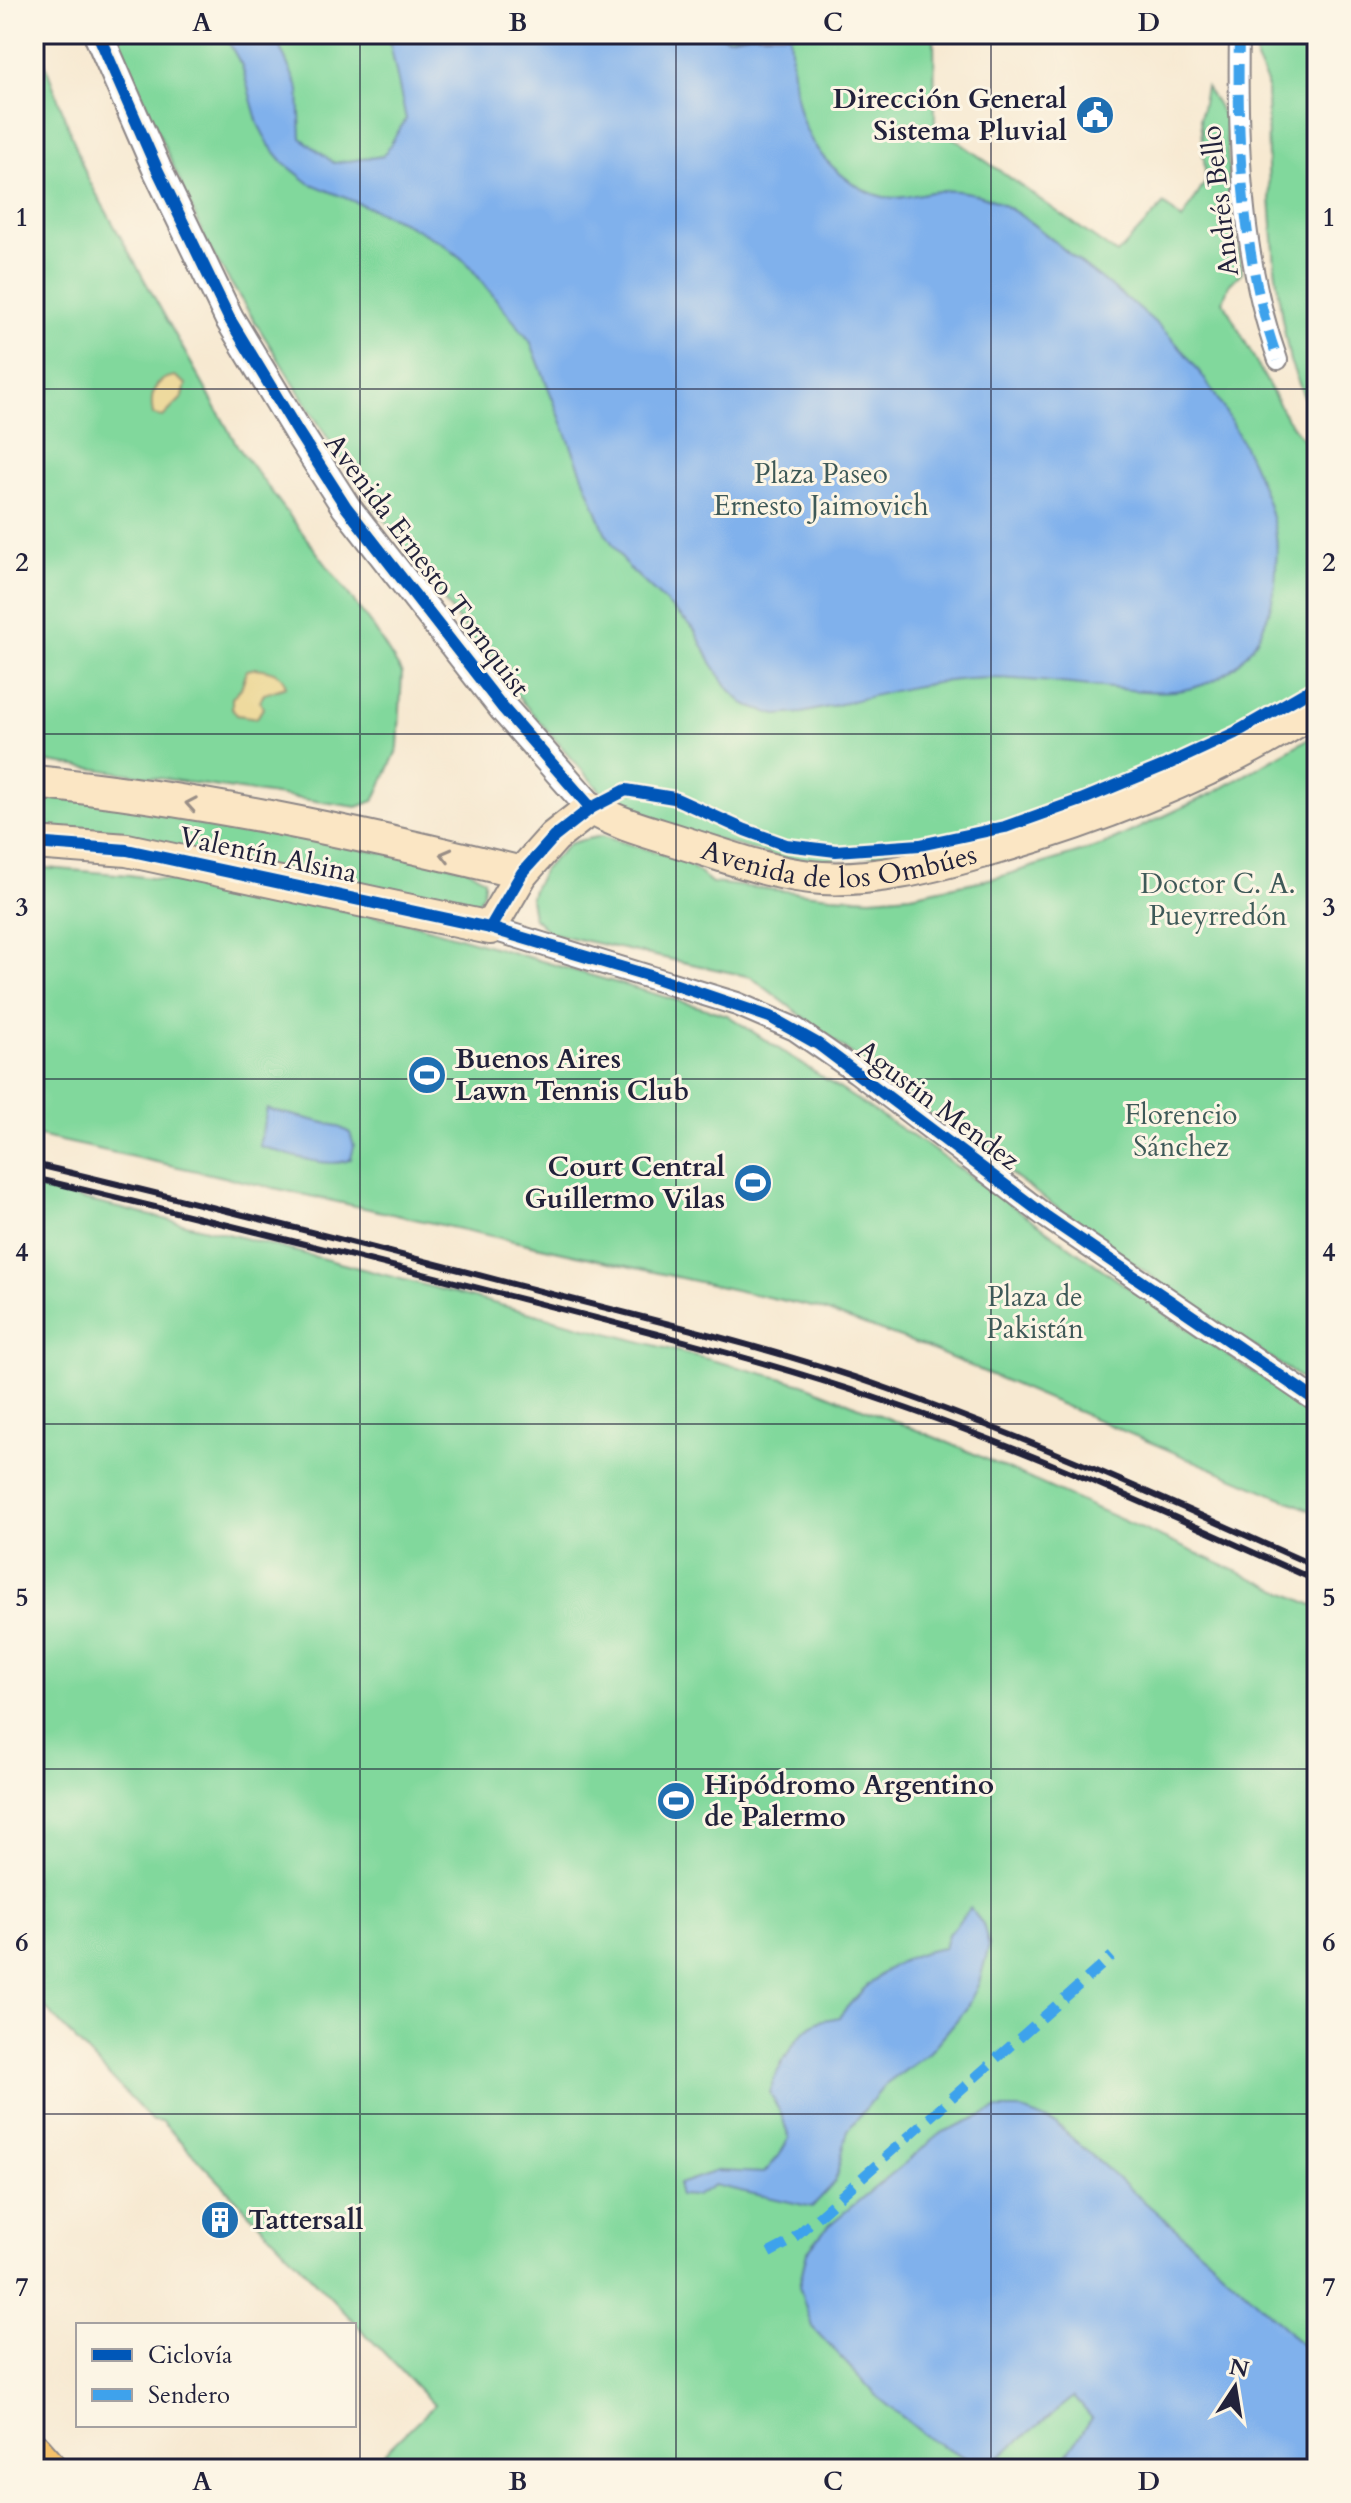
<svg xmlns="http://www.w3.org/2000/svg" width="1351" height="2503" viewBox="0 0 1351 2503" font-family="Cardo,serif">
	<style>
		.green { fill: #81d89c; stroke: #527d6c; stroke-width: 2 }
		.sand { fill: #eeda9e; stroke: #887e6c; stroke-width: 2 }
		.water { fill: #80b1ec; stroke: #516a94; stroke-width: 2 }
		.lines { fill: none; stroke-linecap: round; stroke-linejoin: round }
		.pedestrian-casing { stroke: #8c8686; stroke-width: 22 }
		.minor-casing { stroke: #8c8686; stroke-width: 26 }
		.tertiary-casing { stroke: #8c8686; stroke-width: 32 }
		.secondary-casing { stroke: #8c8686; stroke-width: 36 }
		.primary-casing { stroke: #8c8686; stroke-width: 40 }
		.pedestrian { stroke: #fff; stroke-width: 18 }
		.minor { stroke: #fff; stroke-width: 22 }
		.tertiary { stroke: #fff; stroke-width: 28 }
		.secondary { stroke: #fbe6c4; stroke-width: 32 }
		.primary { stroke: #f5c16b; stroke-width: 36 }
		.rail { stroke: #22223b; stroke-width: 6 }
		.quiet { stroke: #3ea2ec; stroke-width: 10; stroke-dasharray: 20 10; stroke-linecap: butt }
		.cycleway-casing { stroke: #fcf5e5; stroke-width: 17 }
		.cycleway { stroke: #0057b8; stroke-width: 12 }
		.oneway { stroke: #998e86 }
		.grid { fill: none; stroke: #22223b; stroke-width: 2; stroke-opacity: 0.55 }
		.labels { text-anchor: middle; dominant-baseline: central; stroke-width: 6; stroke-linejoin: round; paint-order: stroke }
		.poi-label { font-size: 28px; font-weight: bold; fill: #22223b; stroke: #fcf5e5; text-anchor: start }
		.street-label { font-size: 28px; fill: #22223b; stroke: #fcf5e5 }
		.park-label { font-size: 28px; fill: #3e5958; stroke: #fcf5e5 }
		.neatline { fill: none; stroke: #22223b; stroke-width: 3 }
		.grid-label { font-size: 26px; text-anchor: middle; font-weight: bold; fill: #22223b }
	</style>
	<rect width="100%" height="100%" fill="#fcf5e5"/>
	<filter id="ink" filterUnits="userSpaceOnUse"><feTurbulence type="fractalNoise" baseFrequency=".0125" numOctaves="2"/><feDisplacementMap in="SourceGraphic" scale="16" xChannelSelector="R" yChannelSelector="G"/><feConvolveMatrix kernelMatrix="1 2 1 2 8 2 1 2 1" color-interpolation-filters="sRGB"/></filter>
	<filter id="wash" filterUnits="userSpaceOnUse"><feTurbulence type="fractalNoise" baseFrequency=".006" numOctaves="4" result="noise"/><feDisplacementMap in="SourceGraphic" scale="32" xChannelSelector="R" yChannelSelector="G"/><feGaussianBlur stdDeviation="1.8" result="paint"/><feColorMatrix in="noise" values="0 0 0 0 0 0 0 0 0 0 0 0 0 0 0 0 0 1.4 0 .05"/><feComposite in="paint" operator="in"/></filter>
	<g filter="url(#wash)">
		<rect width="100%" height="100%" fill="#f7e9d1"/>
		<g class="green">
			<path d="M34,34L87,177L238,447L373,627L402,673L398,748L374,801L357,807L34,760Z"/>
			<path d="M115,34H934L935,125L1117,254L1164,204L1182,220L1206,181L1200,119L1206,87L1225,117L1231,202L1242,272L1229,285L1223,301L1287,419L1317,457V690L1233,737L1085,804L1018,826L905,853L817,860L781,858L671,827L602,793L498,674L347,469L209,248Z"/>
			<path d="M1256,34H1317V430L1290,361L1282,319L1275,267L1268,169L1267,83L1256,60Z"/>
			<path d="M1317,734V1389L1191,1305L968,1143L751,977L550,933L533,917L530,899L534,887L544,869L569,844L582,840L602,836L683,860L712,883L831,896L871,898L911,895L999,877L1103,845L1213,793Z"/>
			<path d="M34,796L125,805L466,868L484,879C485,895 480,901 467,912L34,835Z"/>
			<path d="M34,867L129,875L247,892L411,923L727,1015L929,1147L1170,1317L1317,1414V1513L923,1346L817,1308L34,1135Z"/>
			<path d="M34,1188L236,1236L803,1384L961,1448L1317,1607V2469H368L434,2405L162,2122L152,2121L34,1996Z"/>
		</g>
		<g class="sand">
			<path d="M175,376L186,384L183,397L163,417L153,415C149,395 154,379 175,376Z"/>
			<path d="M256,668C270,670 283,672 286,687L264,694L260,701L263,708L257,718L237,715L232,708V698L241,688L247,670Z"/>
		</g>
		<g class="water">
			<path d="M224,34H274L299,90L301,138L334,163L383,156L406,119L388,34H717L727,38L750,34H790C793,78 794,128 827,161C841,176 863,193 884,197C902,200 920,193 938,191C955,189 975,193 991,199C1024,213 1052,240 1079,262C1110,287 1146,311 1173,340C1216,385 1266,476 1276,536C1278,547 1276,559 1276,570C1274,618 1252,666 1205,684C1175,696 1142,691 1111,688C1064,684 1016,676 969,679C913,683 857,701 802,713L777,715L756,709L743,703L730,690L712,664L694,629L627,566L605,532L530,341L466,262L442,243L399,220L309,183L284,163L269,145L258,124L242,66Z"/>
			<path d="M267,1109L337,1126L350,1133L354,1146L351,1159C329,1171 283,1152 259,1146Z"/>
			<path d="M970,1908L983,1924L989,1946L979,1983L966,2009L929,2053L884,2086L848,2130L835,2182L812,2207L714,2185L696,2196L679,2195V2184L717,2171L764,2173L779,2156L789,2138L782,2116L769,2092C777,2070 796,2031 820,2021C825,2019 833,2019 839,2017C868,1981 896,1955 944,1948L948,1934Z"/>
			<path d="M997,2109H1018L1056,2124L1220,2268L1278,2321L1317,2362V2469H1057L1092,2418L1074,2397L991,2463L970,2460L931,2440L879,2398L812,2327L799,2286L807,2252L829,2225L943,2132Z"/>
		</g>
	</g>
	<g filter="url(#ink)">
		<g class="lines">
			<defs>
				<path id="pedestrian" d="M1239,34C1237,142 1241,257 1278,360"/>
				<path id="minor" d="M490,928L737,1004L795,1029L857,1072L1047,1217L1317,1401"/>
				<path id="tertiary" d="M98,34L157,169L229,318L298,432L346,507L503,708L591,808"/>
				<g id="secondary">
					<path d="M34,782C198,798 362,834 522,873"/>
					<path id="s1" d="M34,843L127,850L490,928L522,873L554,837L591,808C622,826 654,833 687,844C732,858 775,875 822,878C873,881 929,867 978,853C1097,820 1212,775 1317,709"/>
				</g>
				<path id="primary" d="M34,2452L49,2469"/>
			</defs>
			<use href="#pedestrian" class="pedestrian-casing"/>
			<use href="#minor" class="minor-casing"/>
			<use href="#tertiary" class="tertiary-casing"/>
			<use href="#secondary" class="secondary-casing"/>
			<use href="#primary" class="primary-casing"/>
			<use href="#pedestrian" class="pedestrian"/>
			<use href="#minor" class="minor"/>
			<use href="#tertiary" class="tertiary"/>
			<use href="#secondary" class="secondary"/>
			<use href="#primary" class="primary"/>
			<g class="rail">
				<path d="M34,1164C203,1204 372,1247 540,1291C656,1321 773,1348 886,1388C1033,1439 1175,1504 1317,1567"/>
				<path d="M34,1178C188,1214 341,1253 494,1292C632,1327 770,1361 905,1408C1046,1457 1181,1520 1317,1581"/>
			</g>
			<g class="quiet">
				<path d="M1239,34C1237,142 1241,257 1278,360"/>
				<path d="M769,2253L788,2243L1112,1956"/>
			</g>
			<defs>
				<g id="cycleway">
					<path d="M98,34L157,169L229,318L298,432L346,507L503,708L591,808"/>
					<path d="M34,843L127,850L490,928L647,975L770,1017L818,1044L1047,1217L1317,1401"/>
					<path d="M490,928L522,873L554,837L591,808L626,790L674,798L745,830L786,845L836,851L920,845L1005,827L1081,800L1166,765L1235,733L1317,686"/>
				</g>
			</defs>
			<use href="#cycleway" class="cycleway-casing"/>
			<use href="#cycleway" class="cycleway"/>
		</g>
		<defs><path id="oneway-chevron" d="M-2-3.5L2.5 0L-2 3.5" fill="none" stroke-width="1.6" stroke-linecap="round" stroke-linejoin="round" transform="scale(2)"/></defs>
		<g class="oneway">
			<use href="#oneway-chevron" transform="translate(191 804) rotate(-170)"/>
			<use href="#oneway-chevron" transform="translate(446 855) rotate(-166)"/>
		</g>
	</g>
	<path class="grid" d="M360,34V2469M676,34V2469M991,34V2469M34,389H1317M34,734H1317M34,1079H1317M34,1424H1317M34,1769H1317M34,2114H1317"/>
	<defs>
		<symbol id="civic-disc" viewBox="-11 -11 22 22"><circle r="9.5" fill="#1f6fb2" stroke="#fcf5e5"/><path d="M-.6-6.5H3V-4.5H.6V-3L4-1V1h2V6H-6V1h2V-1L-.6-3ZM-1.2 2.5V6h2.4V2.5Z" fill="#fff"/></symbol>
		<symbol id="stadium-disc" viewBox="-11 -11 22 22"><circle r="9.5" fill="#1f6fb2" stroke="#fcf5e5"/><path d="M0-5a6.5 5 0 1 0 0 10a6.5 5 0 1 0 0-10ZM-3.5-1.8h7v3.6h-7Z" fill="#fff"/></symbol>
		<symbol id="building-disc" viewBox="-11 -11 22 22"><circle r="9.5" fill="#1f6fb2" stroke="#fcf5e5"/><path d="M-4-6H4V6H1V3H-1V6H-4ZM-2.5-4.3h1.7v1.8h-1.7ZM.8-4.3h1.7v1.8H.8ZM-2.5-1h1.7V.8h-1.7ZM.8-1h1.7V.8H.8Z" fill="#fff"/></symbol>
	</defs>
	<g fill-rule="evenodd">
		<use href="#civic-disc" x="1073" y="93" width="44" height="44"/>
		<use href="#stadium-disc" x="405" y="1053" width="44" height="44"/>
		<use href="#stadium-disc" x="731" y="1161" width="44" height="44"/>
		<use href="#stadium-disc" x="654" y="1779" width="44" height="44"/>
		<use href="#building-disc" x="198" y="2198" width="44" height="44"/>
	</g>
	<g class="labels">
		<g class="poi-label">
			<text x="1067" y="99" text-anchor="end">Dirección General<tspan x="1067" dy="32">Sistema Pluvial</tspan></text>
			<text x="455" y="1059">Buenos Aires<tspan x="455" dy="32">Lawn Tennis Club</tspan></text>
			<text x="725" y="1167" text-anchor="end">Court Central<tspan x="725" dy="32">Guillermo Vilas</tspan></text>
			<text x="704" y="1785">Hipódromo Argentino<tspan x="704" dy="32">de Palermo</tspan></text>
			<text x="248" y="2220">Tattersall</text>
		</g>
		<g class="street-label">
			<text transform="translate(1220 201) rotate(-97)">Andrés Bello</text>
			<text transform="translate(427 565) rotate(53)">Avenida Ernesto Tornquist</text>
			<text stroke="none"><textPath href="#s1" startOffset="882">Avenida de los Ombúes</textPath></text>
			<text transform="translate(268 855) rotate(12)">Valentín Alsina</text>
			<text transform="translate(938 1105) rotate(37)">Agustin Mendez</text>
		</g>
		<g class="park-label">
			<text x="821" y="474">Plaza Paseo<tspan x="821" dy="32">Ernesto Jaimovich</tspan></text>
			<text x="1218" y="884">Doctor C. A.<tspan x="1218" dy="32">Pueyrredón</tspan></text>
			<text x="1181" y="1115">Florencio<tspan x="1181" dy="32">Sánchez</tspan></text>
			<text x="1035" y="1297">Plaza de<tspan x="1035" dy="32">Pakistán</tspan></text>
		</g>
	</g>
	<rect width="1351" height="2503" fill="none" stroke="#fcf5e5" stroke-width="88"/>
	<rect x="76" y="2323" width="280" height="104" fill="#fcf5e5" stroke="#a5a1a1" stroke-width="2"/>
	<rect x="92" y="2349" width="40" height="12" fill="#0057b8" stroke="#a5a1a1" stroke-width="2"/>
	<text x="148" y="2363" font-size="24" fill="#22223b">Ciclovía</text>
	<rect x="92" y="2389" width="40" height="12" fill="#3ea2ec" stroke="#a5a1a1" stroke-width="2"/>
	<text x="148" y="2403" font-size="24" fill="#22223b">Sendero</text>
	<g transform="translate(1235 2387) rotate(12)" stroke="#fcf5e5" stroke-width="6" paint-order="stroke">
	<path d="M0-6L14 30L0 20L-14 30Z" fill="#22223b"/>
	<text y="-12" font-size="22" font-weight="bold" text-anchor="middle" fill="#22223b">N</text>
	</g>
	<rect x="44" y="44" width="1263" height="2415" class="neatline"/>
	<g class="grid-label">
		<text x="202" y="31">A</text>
		<text x="518" y="31">B</text>
		<text x="833" y="31">C</text>
		<text x="1149" y="31">D</text>
		<text x="22" y="226">1</text>
		<text x="1329" y="226">1</text>
		<text x="22" y="571">2</text>
		<text x="1329" y="571">2</text>
		<text x="22" y="916">3</text>
		<text x="1329" y="916">3</text>
		<text x="22" y="1261">4</text>
		<text x="1329" y="1261">4</text>
		<text x="22" y="1606">5</text>
		<text x="1329" y="1606">5</text>
		<text x="22" y="1951">6</text>
		<text x="1329" y="1951">6</text>
		<text x="22" y="2296">7</text>
		<text x="1329" y="2296">7</text>
		<text x="202" y="2490">A</text>
		<text x="518" y="2490">B</text>
		<text x="833" y="2490">C</text>
		<text x="1149" y="2490">D</text>
	</g>
</svg>
